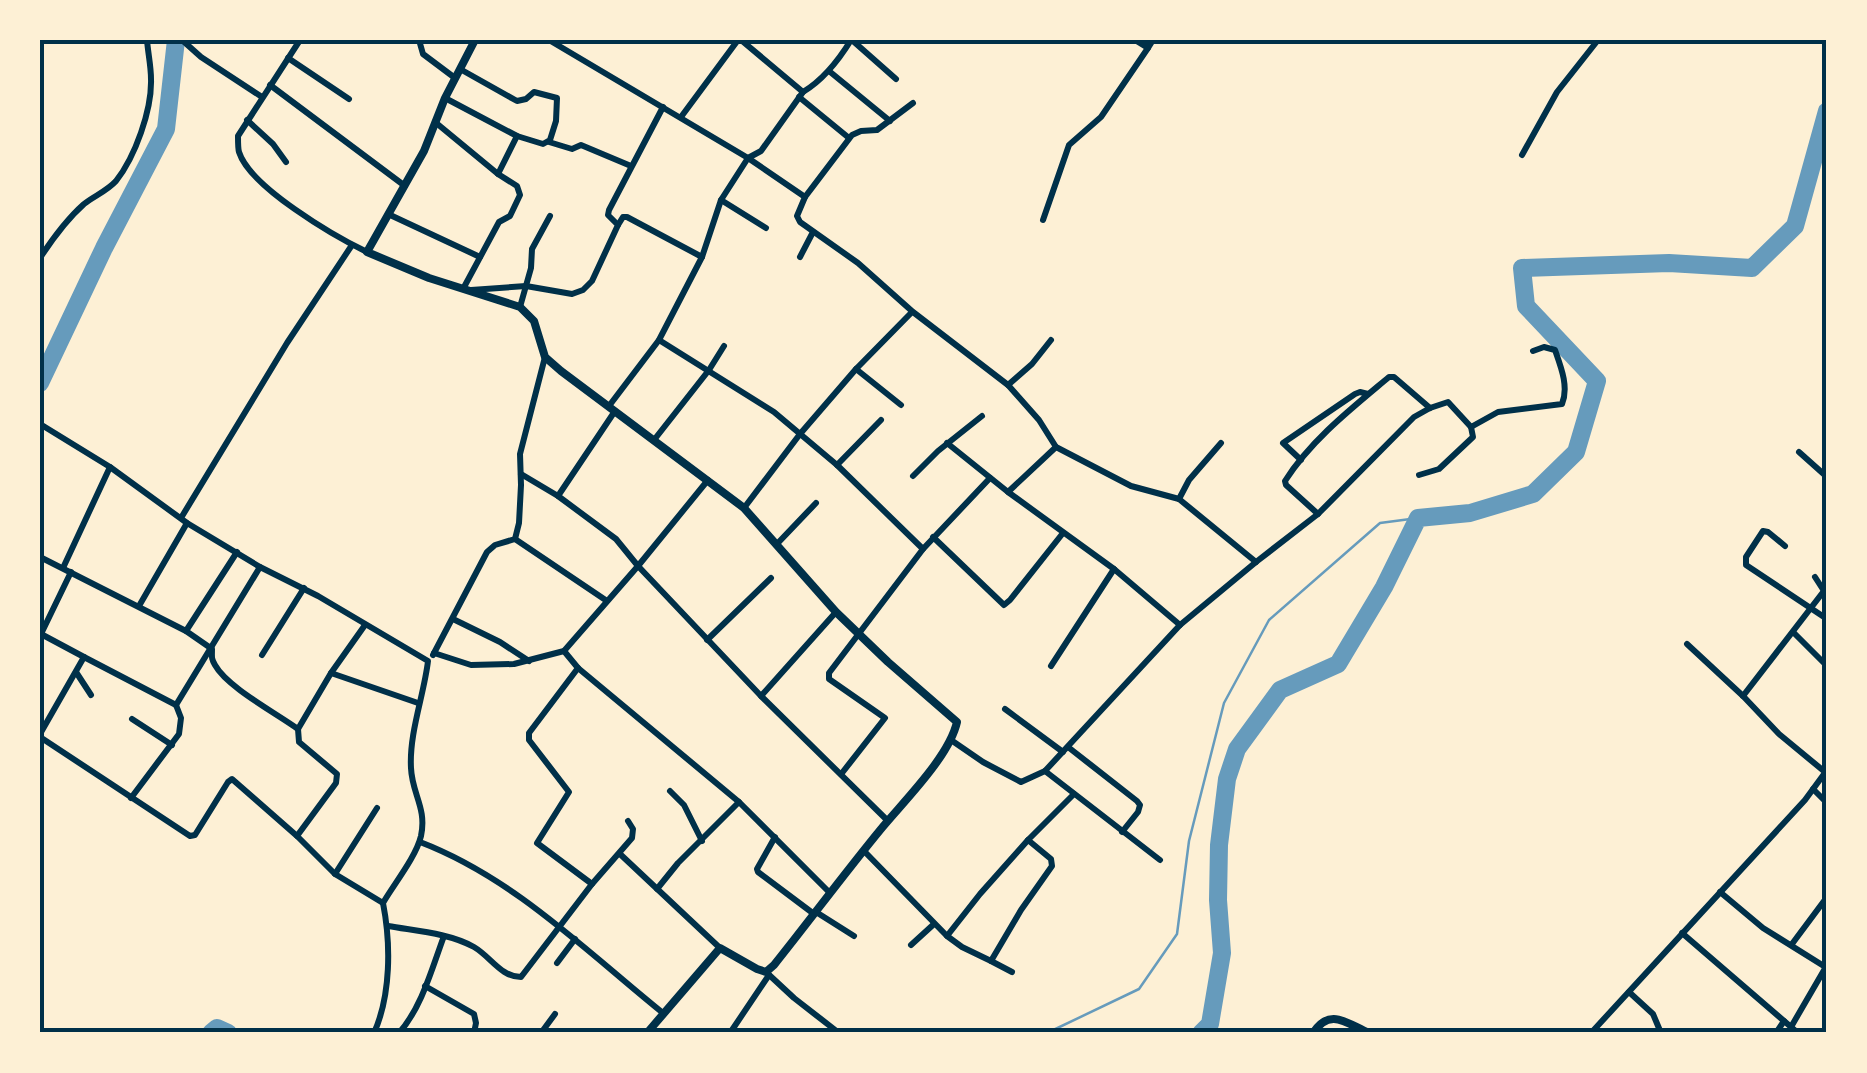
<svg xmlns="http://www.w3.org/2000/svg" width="1867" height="1073" viewBox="0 0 1867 1073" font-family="Inter,sans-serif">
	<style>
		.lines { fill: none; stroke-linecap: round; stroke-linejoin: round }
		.stream { stroke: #669bbc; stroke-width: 2.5 }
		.river { stroke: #669bbc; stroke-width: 18 }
		.minor { stroke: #003049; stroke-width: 6 }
		.tertiary { stroke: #003049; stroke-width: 8 }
		.neatline { fill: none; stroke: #003049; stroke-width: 4 }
	</style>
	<rect width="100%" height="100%" fill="#fdf0d5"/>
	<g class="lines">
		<path class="stream" d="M1047,1033L1139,989L1177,934L1189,841L1224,703L1269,620L1380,523L1418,518"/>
		<g class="river">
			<path d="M40,383L104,248L166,129L176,40"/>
			<path d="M211,1033L217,1028L228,1033"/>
			<path d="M1201,1033L1210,1024L1222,953L1218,900L1219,845L1227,779L1237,749L1280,690L1338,664L1384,587L1418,518L1470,513L1533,494L1576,452L1597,381L1526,306L1522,268L1669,263L1752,268L1795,226L1827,111"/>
		</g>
		<g class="minor">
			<path d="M182,40L201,57L262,97"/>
			<path d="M300,40L238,136C238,139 238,149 239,152C250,187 334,236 367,252"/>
			<path d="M419,40L423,54L455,78"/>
			<path d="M549,40L748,158L805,197L797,216L800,222L858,263L913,312L1008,385L1039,420L1056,447L1131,486L1179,499L1256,562"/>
			<path d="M1135,40L1148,48L1153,40"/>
			<path d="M853,41L896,79"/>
			<path d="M288,58L349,99"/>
			<path d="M829,71L890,121"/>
			<path d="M270,85L405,186"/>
			<path d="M803,92C823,80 840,58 851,40"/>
			<path d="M799,97L849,138"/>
			<path d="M445,98L517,136L543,144L550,140L556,121L557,98L534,92L526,99L517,101L460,69"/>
			<path d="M681,117L738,40"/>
			<path d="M247,120L273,144L286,162"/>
			<path d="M435,122L498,174"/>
			<path d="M549,142L572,149L581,145L631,166"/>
			<path d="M1522,155L1557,92L1598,40"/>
			<path d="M805,197L852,135L861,131L877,130L913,103"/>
			<path d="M721,200L766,228"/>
			<path d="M388,214L480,257"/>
			<path d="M1043,220L1069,145L1101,117L1148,48"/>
			<path d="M618,225L623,217H627L702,257"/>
			<path d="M800,257L813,232"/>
			<path d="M40,258C53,238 66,220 84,204C94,196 107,191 116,181C135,157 152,110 151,79C151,66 148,53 147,40"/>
			<path d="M463,289L499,222L510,216L520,195L517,186L498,174L517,136"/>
			<path d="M471,290L526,286L572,294L583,290L592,281L618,225L608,215L609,210L663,107"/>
			<path d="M520,307L531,268L532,249L550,216"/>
			<path d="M659,340L774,412L837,465L923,549"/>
			<path d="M856,369L901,405"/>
			<path d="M1008,385L1032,364L1051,340"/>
			<path d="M609,406L659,340L702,257L721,200L748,158L761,151L803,92L741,40"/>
			<path d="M40,424L110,467"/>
			<path d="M654,440L709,370L724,346"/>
			<path d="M947,443L1008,492L1114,569L1180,625"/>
			<path d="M1799,452L1827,477"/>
			<path d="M1301,460L1283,443L1355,394L1360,392L1368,394"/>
			<path d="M837,465L881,420"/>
			<path d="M521,474L558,496L616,539L638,566L761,696L888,821"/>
			<path d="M1419,475L1439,469L1473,437L1471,427"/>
			<path d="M913,476L938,451L982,416"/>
			<path d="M1008,492L1056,447"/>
			<path d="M558,496L615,411"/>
			<path d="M1179,499L1189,480L1221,443"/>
			<path d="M744,508L800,434L856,369L912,312"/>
			<path d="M1318,514L1286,485L1285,481C1311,440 1352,408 1389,377H1394L1430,408"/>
			<path d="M181,518L287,343L352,245"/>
			<path d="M933,537L1004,605L1010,600L1063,533"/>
			<path d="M515,539L607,601"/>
			<path d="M776,545L816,503"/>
			<path d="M1785,546L1768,532L1763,531L1746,557V565L1827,619"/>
			<path d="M40,557L186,631L212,649C212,657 211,658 215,665C227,687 276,713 298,729L299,742L337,774L336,783L297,836L335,874L383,903"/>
			<path d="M63,568L110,467L187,523L260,567L318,596L428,661C424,695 409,733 411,768C412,794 427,808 421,836C416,857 394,884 383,903C391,944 391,995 374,1033"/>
			<path d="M71,572L41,634L84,657"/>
			<path d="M1815,577L1824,591"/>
			<path d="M139,606L187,523"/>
			<path d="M453,619L500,642L529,661"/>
			<path d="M186,631L237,552"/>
			<path d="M1793,632L1827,666"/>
			<path d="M707,640L771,578"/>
			<path d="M1687,644L1743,696L1779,734L1825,772"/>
			<path d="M564,651L578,668L739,802L830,893"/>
			<path d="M434,653L471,665L514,664L564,651L638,566L708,480"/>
			<path d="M262,655L304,588"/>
			<path d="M433,655L487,552L495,545L515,539L519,523L521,485L520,454L545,357"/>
			<path d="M1051,666L1114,569"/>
			<path d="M578,668L529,733V740L569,792L537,843L592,884"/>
			<path d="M76,672L91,695"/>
			<path d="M331,673L418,703"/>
			<path d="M761,696L836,612"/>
			<path d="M1743,696L1827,587"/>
			<path d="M1005,709L1063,752"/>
			<path d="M132,719L172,745"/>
			<path d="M298,729L331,673L365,625"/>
			<path d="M40,734L84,657L176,705L260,567"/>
			<path d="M40,737L190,836L195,835L228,782L232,779L297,836"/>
			<path d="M951,740L983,762L1021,782L1045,771L1180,625L1256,562L1318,514L1414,417L1430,408L1448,402L1471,427L1498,412L1562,404C1569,387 1561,367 1555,350L1544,347L1533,351"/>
			<path d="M1068,747L1137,801L1140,805L1138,812L1122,832"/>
			<path d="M1045,771L1160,860"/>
			<path d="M842,773L885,718L829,679V673L923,549L990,478"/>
			<path d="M1813,789L1827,803"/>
			<path d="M670,791L684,805L702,841"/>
			<path d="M131,798L179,734L181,718L176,705"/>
			<path d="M775,837L757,869L758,872L814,914"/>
			<path d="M420,842C514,878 586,951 663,1013"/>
			<path d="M864,851L947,936L962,947L991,961L1021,910L1052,866L1051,859L1028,840L1074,794"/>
			<path d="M620,854L720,948"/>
			<path d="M335,874L377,808"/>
			<path d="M657,889L678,863L739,802"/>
			<path d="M1720,892L1763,928L1827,968"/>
			<path d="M816,912L854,936"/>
			<path d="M388,926C416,931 449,933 474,947C491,957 501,977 521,977L592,884L632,838L633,829L628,821"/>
			<path d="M1682,933L1798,1033"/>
			<path d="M947,936L980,894L1028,840"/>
			<path d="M1792,944L1827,897"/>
			<path d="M911,945L934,924"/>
			<path d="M991,961L1012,972"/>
			<path d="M557,963L575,939"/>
			<path d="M766,972L794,998L839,1033"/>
			<path d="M425,986L474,1014L476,1023L474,1033"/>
			<path d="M1629,992L1653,1014L1661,1033"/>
			<path d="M1791,1027L1827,965"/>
			<path d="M399,1033C422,1007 432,968 444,936"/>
			<path d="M541,1033L555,1014"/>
			<path d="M730,1033L769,975"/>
			<path d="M1591,1033L1805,800L1827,770"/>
			<path d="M1776,1033L1784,1021"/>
		</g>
		<g class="tertiary">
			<path d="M475,40L445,98L424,151L367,252L429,278L520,307L534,321L545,357L561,371L744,508L836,612L888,662L957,722C949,757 904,801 881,829C844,874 810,920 774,965L766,972L757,969L720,948L647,1033"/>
			<path d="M1313,1033C1330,1007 1346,1023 1369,1033"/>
		</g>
	</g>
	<rect width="1867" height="1073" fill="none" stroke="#fdf0d5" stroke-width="85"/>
	<rect x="42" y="42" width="1782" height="988" class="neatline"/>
</svg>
